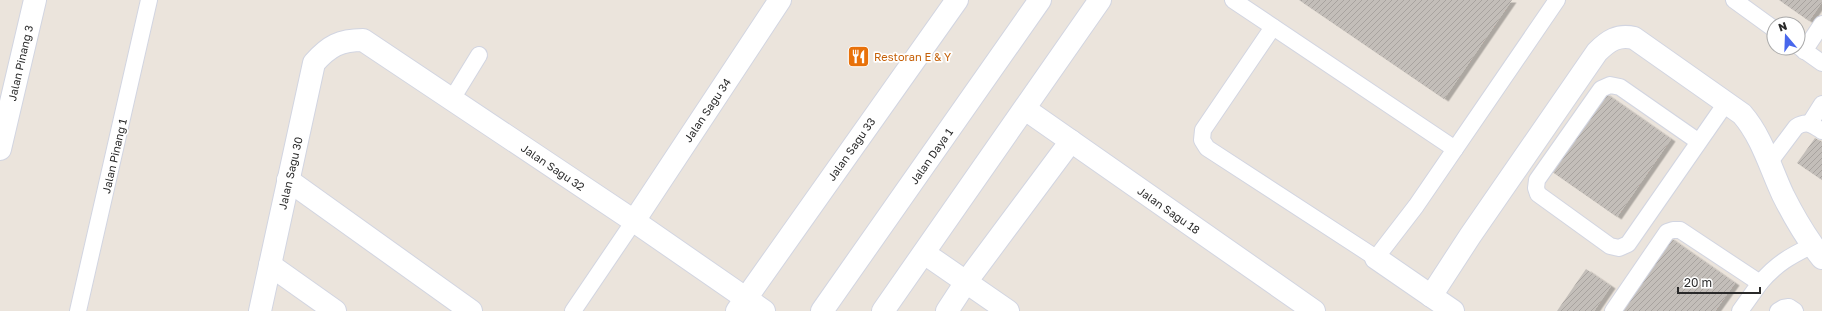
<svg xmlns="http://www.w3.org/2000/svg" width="1822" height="311" viewBox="0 0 1822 311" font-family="'Golos Text',sans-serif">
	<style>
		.building { fill: url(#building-hatch); filter: url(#shadow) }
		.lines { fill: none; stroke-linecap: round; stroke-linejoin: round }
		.lane-casing { stroke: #d2d5e1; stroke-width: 18 }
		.street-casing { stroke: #d2d5e1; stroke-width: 24 }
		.secondary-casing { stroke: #d2d5e1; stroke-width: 24 }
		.lane { stroke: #fff; stroke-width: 16 }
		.street { stroke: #fff; stroke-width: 22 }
		.secondary { stroke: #fff; stroke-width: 22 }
		.labels { text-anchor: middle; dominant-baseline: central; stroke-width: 3.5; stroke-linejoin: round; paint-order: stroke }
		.food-label { font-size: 11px; fill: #c56008; stroke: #fff; text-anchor: start }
		.street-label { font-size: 11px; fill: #292929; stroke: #fff }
	</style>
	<defs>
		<pattern id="building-hatch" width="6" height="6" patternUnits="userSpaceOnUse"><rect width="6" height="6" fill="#c3beb9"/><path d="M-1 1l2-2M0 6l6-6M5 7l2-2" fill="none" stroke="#a8a39f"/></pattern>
		<filter id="shadow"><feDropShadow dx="4.5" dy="2.5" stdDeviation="0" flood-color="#0004"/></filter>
	</defs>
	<rect width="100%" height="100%" fill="#ebe4dc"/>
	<g class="building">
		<path d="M1299,0H1512L1444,99Z"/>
		<path d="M1779,0H1822V2L1809,21Z"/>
		<path d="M1605,93L1671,139L1617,217L1551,171Z"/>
		<path d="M1815,138L1822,142V180L1797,163Z"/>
		<path d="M1669,237L1735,283L1715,311H1617Z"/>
		<path d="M1586,269L1611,286L1594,311H1557Z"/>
	</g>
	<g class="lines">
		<defs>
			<g id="lane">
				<path d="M1233,0L1455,149"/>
				<path d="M1734,0L1774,29"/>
				<path d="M1273,27L1203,130L1202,140L1207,148L1376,258L1416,206L1557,0"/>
				<path d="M1798,46L1822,63"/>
				<path d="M1804,51L1822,24"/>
				<path d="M452,99L479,55"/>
				<path d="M1810,123L1822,104"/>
				<path d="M1699,142L1620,87L1610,85L1601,89L1537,180L1536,188L1538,194L1610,246L1619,248L1628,244L1726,103"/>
				<path d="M1769,163L1796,127C1807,120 1813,125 1822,131"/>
				<path d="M1760,283C1776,264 1790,256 1813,245"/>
				<path d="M78,311L149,0"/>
				<path d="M573,311L634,221"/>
				<path d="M1613,311L1667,232L1673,230H1680L1760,283L1740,311"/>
				<path d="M1778,311L1783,308L1789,307L1795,311"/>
			</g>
			<g id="street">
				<path d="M1025,109L1314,311"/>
				<path d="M0,149L35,0"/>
				<path d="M288,180L471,311"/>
				<path d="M634,221L780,0"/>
				<path d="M924,253L1008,311"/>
				<path d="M1376,258L1453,311"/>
				<path d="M270,265L335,311"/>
				<path d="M1431,296L1470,236L1597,52C1608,41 1618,34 1634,38L1742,114C1762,137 1770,167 1783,195C1794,217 1807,239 1822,258"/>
				<path d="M260,311L314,63C329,46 340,40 363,40L634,221L764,311"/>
				<path d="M737,311L957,0"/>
				<path d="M947,311L966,282L1071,141"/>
			</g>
			<g id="secondary">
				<path d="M822,311L1040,0"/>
				<path d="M883,311L1100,0"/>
			</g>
		</defs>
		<use href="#lane" class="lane-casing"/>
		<use href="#street" class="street-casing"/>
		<use href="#secondary" class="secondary-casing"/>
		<use href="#lane" class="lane"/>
		<use href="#street" class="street"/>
		<use href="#secondary" class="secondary"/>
	</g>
	<defs>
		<symbol id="restaurant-square" viewBox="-11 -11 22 22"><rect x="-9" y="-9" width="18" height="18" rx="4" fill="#e8710a" stroke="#fff"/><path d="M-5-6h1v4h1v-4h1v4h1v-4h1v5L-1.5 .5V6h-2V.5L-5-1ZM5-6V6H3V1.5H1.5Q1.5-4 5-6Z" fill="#fff"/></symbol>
	</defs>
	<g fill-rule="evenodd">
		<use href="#restaurant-square" x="846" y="44" width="25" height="25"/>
	</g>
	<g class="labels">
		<g class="food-label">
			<text x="874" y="56">Restoran E &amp; Y</text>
		</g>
		<g class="street-label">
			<text transform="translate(20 63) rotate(-77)">Jalan Pinang 3</text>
			<text transform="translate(707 110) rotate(-56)">Jalan Sagu 34</text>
			<text transform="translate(851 149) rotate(-55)">Jalan Sagu 33</text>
			<text transform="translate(114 156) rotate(-77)">Jalan Pinang 1</text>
			<text transform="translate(931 156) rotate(-55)">Jalan Daya 1</text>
			<text transform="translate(553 167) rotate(34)">Jalan Sagu 32</text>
			<text transform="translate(290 173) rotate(-77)">Jalan Sagu 30</text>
			<text transform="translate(1169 210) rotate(35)">Jalan Sagu 18</text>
		</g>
	</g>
	<g transform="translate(1786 36) rotate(341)"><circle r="19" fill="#ffffff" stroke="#a9a9a9"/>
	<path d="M0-3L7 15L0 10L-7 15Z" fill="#4867ec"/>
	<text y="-6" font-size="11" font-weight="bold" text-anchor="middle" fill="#292929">N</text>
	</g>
	<path d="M1678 287v6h82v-6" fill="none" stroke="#292929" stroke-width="2"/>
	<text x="1684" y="287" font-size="12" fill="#292929" stroke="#ffffff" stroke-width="3" paint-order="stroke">20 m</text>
</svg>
